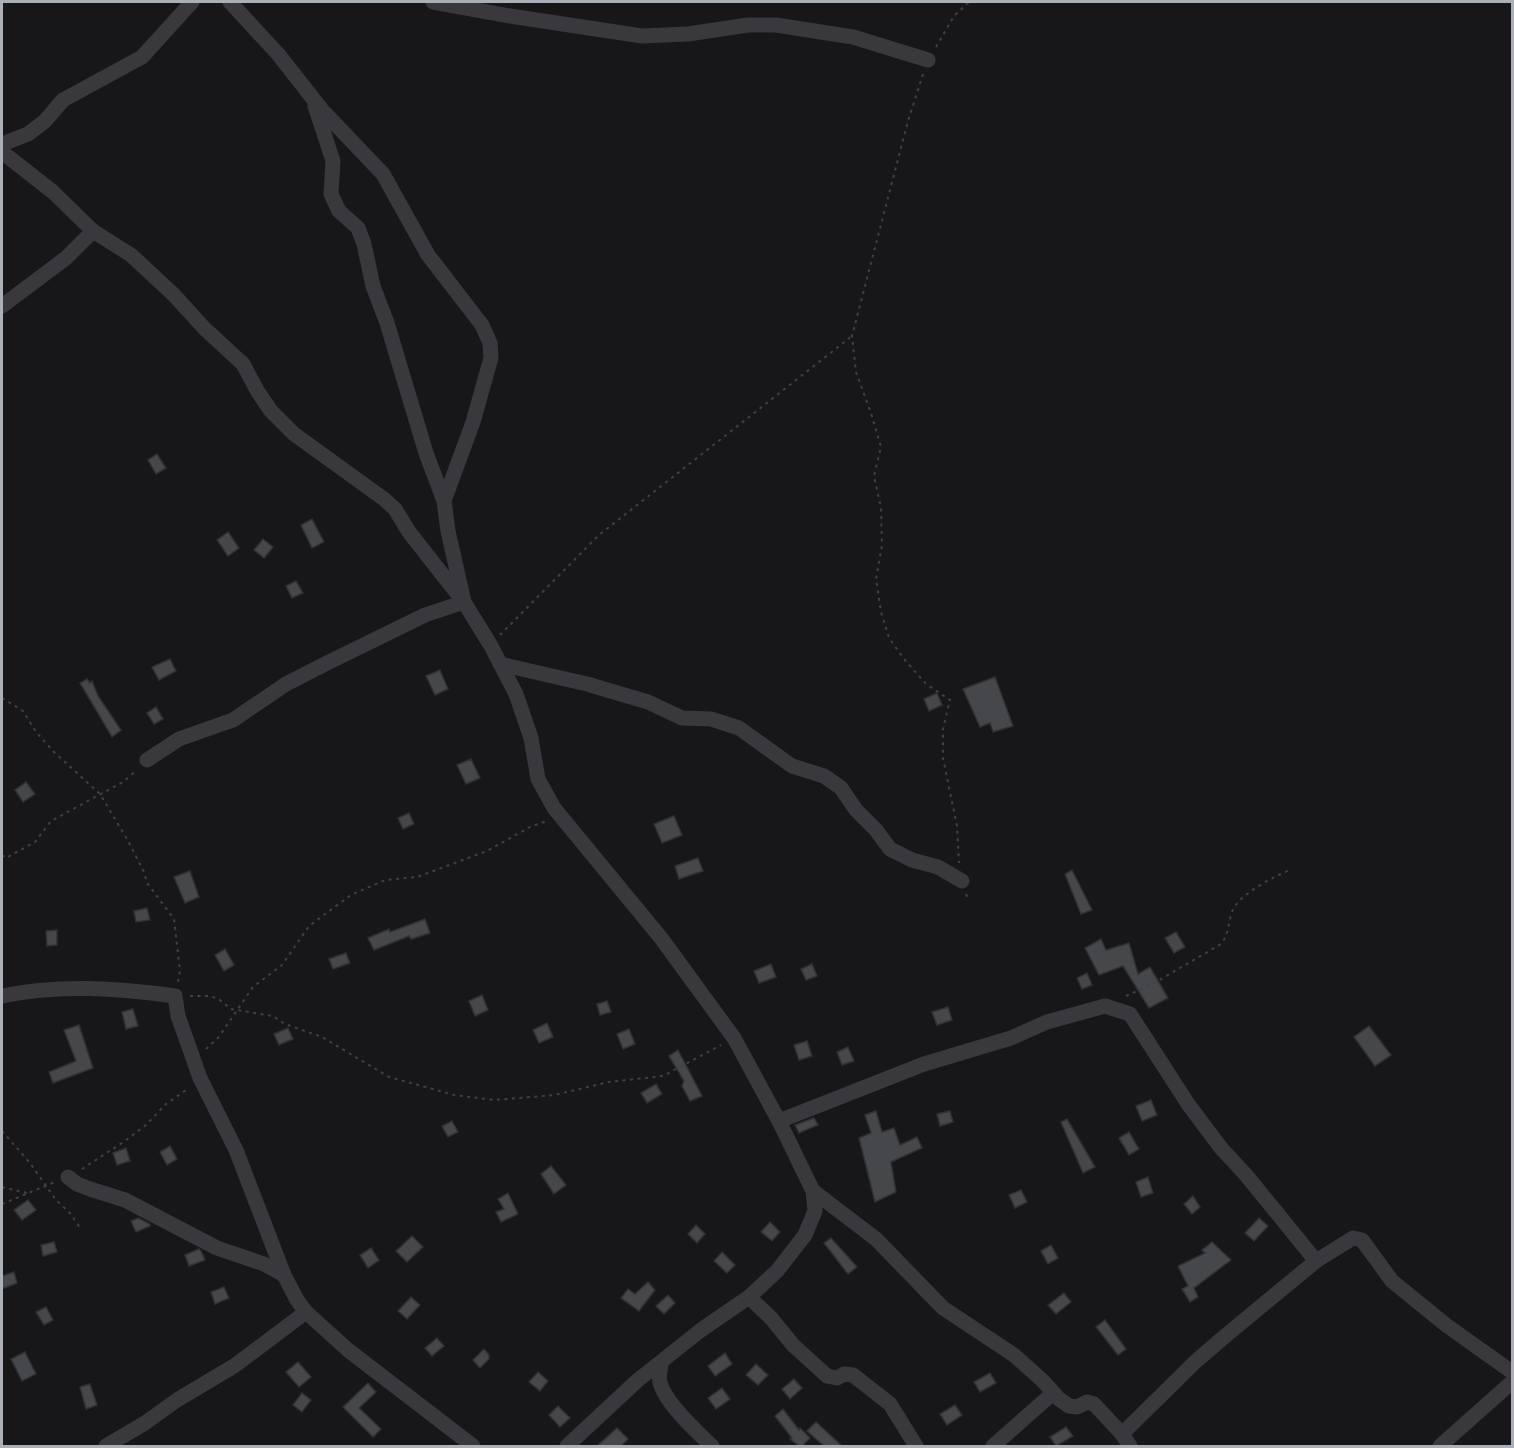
<svg xmlns="http://www.w3.org/2000/svg" width="1514" height="1448" viewBox="0 0 1514 1448" font-family="Karla,sans-serif">
	<style>
		.building { fill: #46474b; stroke: #313135; stroke-width: 1.5 }
		.lines { fill: none; stroke-linecap: round; stroke-linejoin: round }
		.path { stroke: #3f4044; stroke-width: 2; stroke-dasharray: 3 4.5; stroke-linecap: butt }
		.minor { stroke: #39393d; stroke-width: 15 }
	</style>
	<rect width="100%" height="100%" fill="#171719"/>
	<g class="building">
		<path d="M157,454L166,468L156,474L148,460Z"/>
		<path d="M312,519L324,542L312,548L301,525Z"/>
		<path d="M228,532L239,548L228,556L217,540Z"/>
		<path d="M263,539L273,547L264,558L254,550Z"/>
		<path d="M296,581L303,593L292,598L286,586Z"/>
		<path d="M170,659L176,671L159,680L152,667Z"/>
		<path d="M440,670L448,689L435,695L426,676Z"/>
		<path d="M995,677L1013,726L993,732L990,723L980,727L963,689Z"/>
		<path d="M87,679L90,683L92,681L98,696L121,730L112,737L80,683Z"/>
		<path d="M937,693L942,705L929,711L924,699Z"/>
		<path d="M156,707L163,719L154,724L147,713Z"/>
		<path d="M471,759L480,778L466,784L457,765Z"/>
		<path d="M26,782L35,794L23,802L15,790Z"/>
		<path d="M409,813L414,824L403,829L398,818Z"/>
		<path d="M674,816L682,835L662,843L654,824Z"/>
		<path d="M698,858L703,871L679,879L675,866Z"/>
		<path d="M1072,870L1092,910L1081,914L1065,874Z"/>
		<path d="M190,871L199,897L185,903L174,877Z"/>
		<path d="M147,908L150,920L136,922L134,911Z"/>
		<path d="M425,919L430,933L411,939L409,936L374,950L368,938L389,929L390,932Z"/>
		<path d="M57,930V945L47,946L46,931Z"/>
		<path d="M1176,932L1185,947L1174,953L1165,938Z"/>
		<path d="M1101,939L1106,950L1129,943L1138,974L1150,967L1168,998L1149,1008L1123,966L1099,975L1085,948Z"/>
		<path d="M225,949L234,965L224,971L215,955Z"/>
		<path d="M346,953L350,963L333,969L329,959Z"/>
		<path d="M771,964L776,977L759,983L754,971Z"/>
		<path d="M812,964L817,976L806,980L801,969Z"/>
		<path d="M1087,973L1092,985L1082,989L1077,978Z"/>
		<path d="M482,995L488,1010L475,1016L469,1001Z"/>
		<path d="M607,1001L611,1012L600,1015L597,1004Z"/>
		<path d="M948,1007L952,1020L937,1025L932,1012Z"/>
		<path d="M133,1009L138,1026L126,1029L122,1012Z"/>
		<path d="M547,1023L553,1037L539,1043L533,1030Z"/>
		<path d="M79,1025L93,1068L53,1083L49,1072L76,1061L64,1030Z"/>
		<path d="M1369,1026L1391,1055L1375,1066L1354,1037Z"/>
		<path d="M288,1028L293,1039L279,1045L274,1034Z"/>
		<path d="M629,1029L635,1044L623,1049L617,1034Z"/>
		<path d="M807,1041L812,1056L799,1060L794,1045Z"/>
		<path d="M848,1047L854,1061L842,1065L837,1052Z"/>
		<path d="M678,1050L702,1096L690,1101L682,1086L684,1081L669,1056Z"/>
		<path d="M656,1084L662,1094L647,1103L641,1093Z"/>
		<path d="M1151,1100L1157,1115L1142,1121L1136,1106Z"/>
		<path d="M876,1111L882,1132L894,1128L900,1145L917,1137L922,1148L891,1162L896,1192L875,1202L859,1138L871,1133L865,1115Z"/>
		<path d="M950,1111L953,1122L940,1126L937,1114Z"/>
		<path d="M814,1118L818,1125L799,1133L795,1125Z"/>
		<path d="M1067,1119L1095,1167L1083,1173L1061,1122Z"/>
		<path d="M452,1121L458,1132L448,1137L442,1126Z"/>
		<path d="M1129,1132L1139,1149L1129,1155L1119,1138Z"/>
		<path d="M170,1146L177,1159L167,1165L160,1152Z"/>
		<path d="M126,1148L130,1161L117,1165L113,1153Z"/>
		<path d="M551,1166L566,1185L554,1194L541,1174Z"/>
		<path d="M1148,1177L1153,1193L1141,1197L1136,1182Z"/>
		<path d="M1021,1190L1027,1202L1015,1208L1009,1195Z"/>
		<path d="M508,1193L518,1214L501,1222L496,1212L504,1209L498,1199Z"/>
		<path d="M1193,1196L1200,1207L1192,1214L1184,1204Z"/>
		<path d="M28,1200L36,1210L22,1220L14,1210Z"/>
		<path d="M138,1218L150,1224V1226L136,1232L131,1221Z"/>
		<path d="M1259,1218L1268,1226L1254,1241L1245,1233Z"/>
		<path d="M770,1222L780,1232L772,1241L761,1232Z"/>
		<path d="M696,1225L705,1234L697,1243L688,1234Z"/>
		<path d="M412,1236L423,1247L407,1262L396,1251Z"/>
		<path d="M831,1238L857,1267L848,1274L824,1243Z"/>
		<path d="M54,1242L57,1252L43,1256L41,1245Z"/>
		<path d="M1212,1242L1231,1260L1194,1288L1198,1297L1190,1302L1182,1289L1188,1286L1178,1266L1205,1253L1202,1250Z"/>
		<path d="M1051,1245L1058,1258L1048,1264L1041,1251Z"/>
		<path d="M371,1248L379,1260L368,1268L360,1255Z"/>
		<path d="M199,1249L201,1251L205,1260L189,1266L185,1255Z"/>
		<path d="M722,1252L735,1265L727,1273L714,1261Z"/>
		<path d="M14,1272L17,1283L2,1289V1276Z"/>
		<path d="M648,1282L655,1290L639,1311L621,1298L628,1289L635,1294Z"/>
		<path d="M224,1287L229,1298L215,1304L211,1292Z"/>
		<path d="M1064,1293L1071,1302L1056,1314L1048,1305Z"/>
		<path d="M668,1295L675,1303L664,1314L656,1306Z"/>
		<path d="M411,1297L420,1305L407,1319L398,1311Z"/>
		<path d="M46,1307L53,1320L44,1325L36,1312Z"/>
		<path d="M1105,1320L1126,1349L1118,1355L1096,1327Z"/>
		<path d="M437,1338L444,1346L432,1356L425,1348Z"/>
		<path d="M484,1349L489,1355V1359L480,1368L473,1360Z"/>
		<path d="M25,1352L36,1374L22,1381L11,1359Z"/>
		<path d="M725,1353L732,1364L715,1376L708,1366Z"/>
		<path d="M298,1362L311,1377L299,1387L286,1372Z"/>
		<path d="M756,1364L768,1375L758,1385L746,1375Z"/>
		<path d="M538,1372L548,1381L540,1391L529,1382Z"/>
		<path d="M990,1373L996,1383L980,1392L974,1382Z"/>
		<path d="M794,1379L802,1388L790,1399L782,1389Z"/>
		<path d="M368,1383L376,1392L359,1408L381,1429L373,1437L343,1407Z"/>
		<path d="M90,1384L97,1405L86,1409L80,1387Z"/>
		<path d="M722,1388L730,1399L716,1409L708,1398Z"/>
		<path d="M302,1393L311,1400L302,1412L293,1405Z"/>
		<path d="M955,1405L962,1415L947,1425L940,1414Z"/>
		<path d="M558,1406L570,1418L560,1427L549,1415Z"/>
		<path d="M783,1409L799,1430L800,1428L810,1438L802,1446H799L790,1439L792,1438L775,1416Z"/>
		<path d="M816,1422L842,1446H824L807,1431Z"/>
		<path d="M1066,1427L1073,1436L1056,1446L1050,1437Z"/>
		<path d="M617,1428L628,1439L621,1446H597Z"/>
	</g>
	<g class="lines">
		<g class="path">
			<path d="M936,47L954,16L969,2"/>
			<path d="M923,74L908,121L852,336L856,372L871,413L881,447L874,476L881,508L882,545L876,579L881,612L889,638L904,659L926,684L950,700L943,729V758L957,826L959,863"/>
			<path d="M500,635L599,535L852,336"/>
			<path d="M2,698L23,711L36,732L54,752L100,794L127,839L144,872L147,883L174,919L180,971L178,982"/>
			<path d="M2,855L6,858L35,842L51,821L123,782L137,770"/>
			<path d="M966,894L969,901"/>
			<path d="M190,996H211L220,1000L231,1009L273,1016L285,1024L322,1037L389,1077L454,1095L494,1100L554,1095L609,1082L663,1076L721,1045"/>
			<path d="M1126,996L1156,982L1221,944C1229,934 1228,923 1232,912C1237,895 1275,876 1290,870"/>
			<path d="M206,1049L218,1038L253,987L282,965L309,926L351,895L385,880L417,877L487,851L530,827L547,821"/>
			<path d="M2,1131L30,1163L56,1200L69,1212L81,1229"/>
			<path d="M82,1169L125,1141L146,1125L166,1104L189,1088"/>
			<path d="M2,1187L27,1193"/>
			<path d="M2,1204L55,1182"/>
		</g>
		<g class="minor">
			<path d="M230,2L278,54L322,110L383,174L428,255L482,325L490,343L491,358L473,422L444,501L448,531L464,602L491,646L516,694L531,738L538,779L554,808L661,938L734,1038L779,1121L813,1191L815,1211L805,1235L777,1271L749,1297L701,1330L638,1380L567,1446"/>
			<path d="M433,2L510,16L642,36L688,34L748,25H776L853,37L928,60"/>
			<path d="M315,106L333,161L331,194L339,211L358,228L364,244L373,286L387,323L426,453L444,501"/>
			<path d="M2,144L28,134L45,121L63,100L142,57L192,2"/>
			<path d="M2,152L53,192L93,231L131,255L174,295L204,328L243,364L258,392L271,411L294,434L384,499L395,509L409,532L464,602L425,615L327,663L286,684L233,720L179,739L147,760"/>
			<path d="M2,306L66,258L93,231"/>
			<path d="M500,664L587,684L648,702L682,718L711,719L739,728L792,766L824,776L841,788L856,810L876,830L890,849L912,860L938,867L962,881"/>
			<path d="M2,996C58,984 118,988 175,996L178,1016L200,1078L236,1150L284,1275L297,1300L306,1312L348,1350L473,1446"/>
			<path d="M779,1121L924,1064L1011,1038L1047,1022L1105,1006L1130,1014L1188,1104L1221,1148L1246,1175L1316,1261"/>
			<path d="M68,1177L77,1184L90,1189L125,1200L217,1248L264,1264L284,1275"/>
			<path d="M813,1191L876,1239L943,1308L1014,1355L1043,1381L1059,1399L1069,1406L1077,1407L1087,1402L1094,1404L1122,1434L1130,1446"/>
			<path d="M749,1297L771,1318L793,1345L827,1376L837,1378L844,1374L853,1375L890,1404L916,1446"/>
			<path d="M661,1363C661,1369 658,1377 660,1382C664,1402 697,1432 712,1446"/>
			<path d="M1122,1434L1195,1362L1224,1337L1316,1261L1353,1238L1362,1240L1392,1281L1446,1325L1512,1372"/>
			<path d="M106,1446L145,1423L177,1400L234,1366L306,1312"/>
			<path d="M993,1446L1053,1393"/>
			<path d="M1440,1446L1512,1382"/>
		</g>
	</g>
	<rect width="1514" height="1448" fill="none" stroke="#abafb7" stroke-width="6"/>
</svg>
